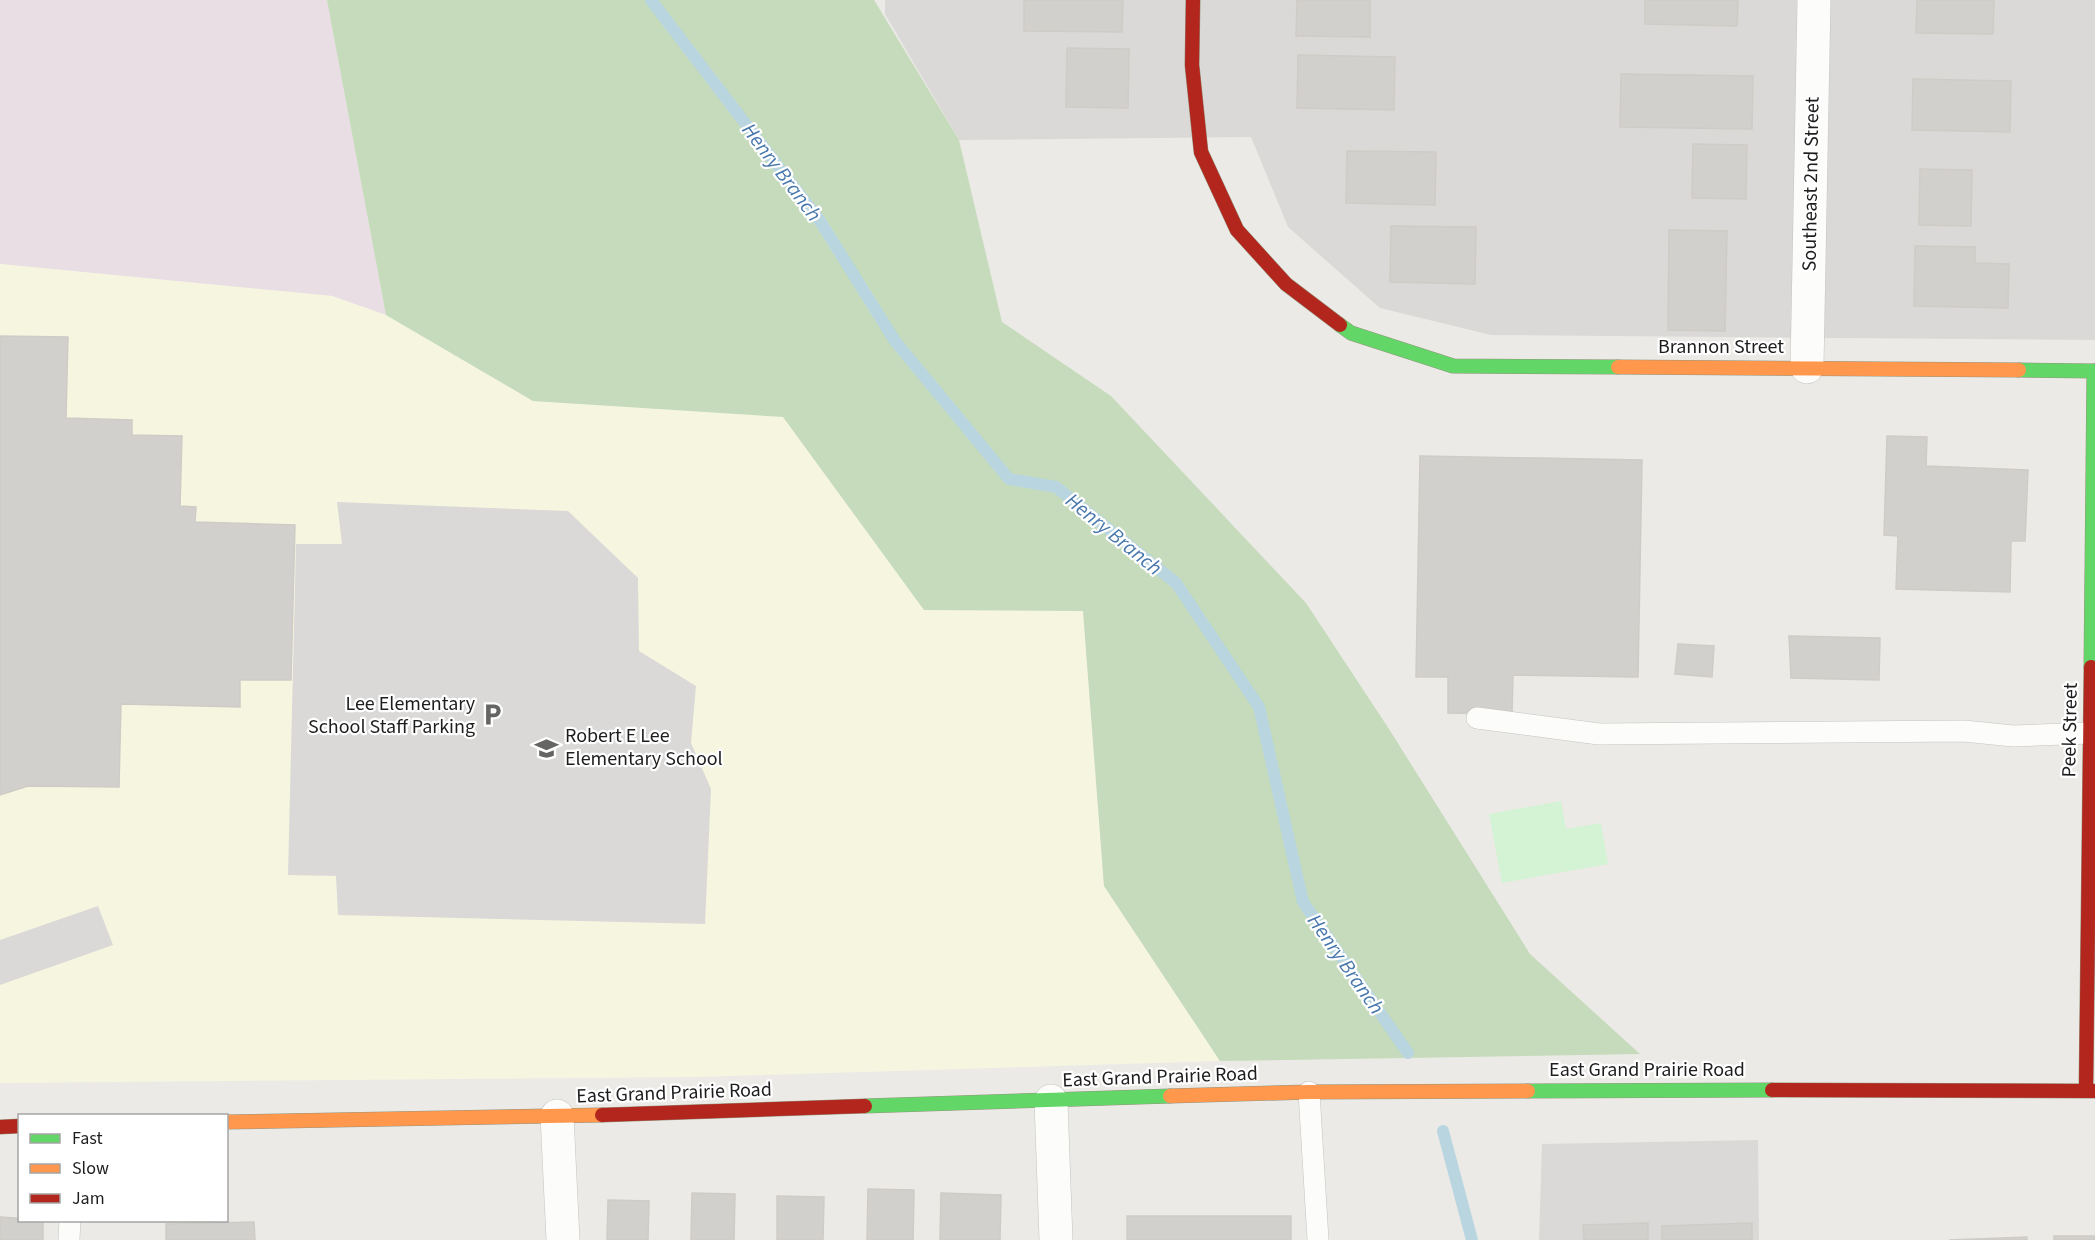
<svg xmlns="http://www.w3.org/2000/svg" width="2095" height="1240" viewBox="0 0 2095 1240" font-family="'Source Sans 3',sans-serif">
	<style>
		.residential { fill: #dbd9d7 }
		.industrial { fill: #eadee5 }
		.education { fill: #f6f6e0 }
		.religious { fill: #dad9d7 }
		.forest { fill: #c5dbbb }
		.park { fill: #d3f3d4 }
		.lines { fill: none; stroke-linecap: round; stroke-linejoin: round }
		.stream { stroke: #b9d6e0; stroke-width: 12 }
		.building { fill: #d2d0cd; stroke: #cfcbc7; stroke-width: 1.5 }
		.lane-casing { stroke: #c4c4c2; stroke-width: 22 }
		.street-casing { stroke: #c4c4c2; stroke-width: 34 }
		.fast-casing { stroke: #93957e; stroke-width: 15 }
		.slow-casing { stroke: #93957e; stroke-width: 15 }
		.jam-casing { stroke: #93957e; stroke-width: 15 }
		.lane { stroke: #fcfcfb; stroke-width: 21 }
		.street { stroke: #fcfcfb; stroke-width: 33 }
		.fast { stroke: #63d668; stroke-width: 14 }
		.slow { stroke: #ff974d; stroke-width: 14 }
		.jam { stroke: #b3261e; stroke-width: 14 }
		.labels { text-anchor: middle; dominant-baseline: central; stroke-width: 4.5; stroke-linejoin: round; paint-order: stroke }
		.street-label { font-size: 20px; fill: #1d1d1d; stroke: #fff }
		.poi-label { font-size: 20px; fill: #1d1d1d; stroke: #fff; text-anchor: end }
		.water-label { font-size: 21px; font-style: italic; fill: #4978ad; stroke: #fff }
	</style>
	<rect width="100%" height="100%" fill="#eceae6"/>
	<g class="residential">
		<path d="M885,0H2095V340L1491,335L1380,308L1288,227L1251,137L959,140L885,14Z"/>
		<path d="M1758,1140L1759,1240H1539L1542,1144Z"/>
	</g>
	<path class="industrial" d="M0,0H327L386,315L332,296L0,264Z"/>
	<path class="education" d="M0,264L332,296L386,315L533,401L783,416L924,610L1083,611L1104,886L1220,1061L696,1077L0,1083Z"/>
	<g class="religious">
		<path d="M337,502L568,511L638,578L639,651L696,686L691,743L711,789L705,924L338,915L336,876L288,875L296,544H342Z"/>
		<path d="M98,906L113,945L0,985V940Z"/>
	</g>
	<path class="forest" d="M327,0H874L959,140L1002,322L1111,396L1306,603L1389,729L1530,954L1640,1054L1220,1061L1104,886L1083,611L924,610L783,417L533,401L386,315Z"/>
	<path class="park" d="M1561,801L1566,829L1601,823L1608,864L1502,883L1489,814Z"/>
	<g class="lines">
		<g class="stream">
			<path d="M651,0L820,221L895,341L1009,479L1056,487L1176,583L1259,707L1303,902L1408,1053"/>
			<path d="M1443,1131L1472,1240"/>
		</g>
	</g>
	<g class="building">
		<path d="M1024,0H1123L1122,32L1024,31Z"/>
		<path d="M1297,0H1370V37L1296,36Z"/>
		<path d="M1645,0H1738L1737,26L1645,24Z"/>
		<path d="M1917,0H1994L1993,34L1916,33Z"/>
		<path d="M1067,48L1129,49L1128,108L1066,107Z"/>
		<path d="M1298,55L1395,57L1394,110L1297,108Z"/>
		<path d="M1621,74L1753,76L1752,129L1620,127Z"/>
		<path d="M1913,79L2011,81L2010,132L1912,130Z"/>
		<path d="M1693,144L1747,145L1746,199L1692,198Z"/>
		<path d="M1347,151L1436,152L1435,205L1346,203Z"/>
		<path d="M1920,169L1972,170L1971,226L1919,225Z"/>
		<path d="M1391,226L1476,227L1475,284L1390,282Z"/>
		<path d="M1669,230L1727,231L1725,331L1668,330Z"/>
		<path d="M1915,246L1975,247V263L2009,264L2008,308L1914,306Z"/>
		<path d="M0,336L68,337L66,418L132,420V435L182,436L180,506L196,507L195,522L295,525L291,680H240V707L121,704L119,787L28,786L0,795Z"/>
		<path d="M1887,436L1927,437L1926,466L2028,470L2025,541H2011L2010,592L1896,589L1898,536L1884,535Z"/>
		<path d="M1420,456L1642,460L1638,677L1513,675L1512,714L1448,713V677H1416Z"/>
		<path d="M1789,636L1880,638L1879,680L1791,678Z"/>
		<path d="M1678,644L1714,646L1712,677L1675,674Z"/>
		<path d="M868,1189L914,1190L913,1240H867Z"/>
		<path d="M692,1193L735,1194L734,1240H691Z"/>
		<path d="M941,1193L1001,1195L1000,1240H940Z"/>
		<path d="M777,1196L824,1197L823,1240H777Z"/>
		<path d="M608,1200L649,1201L648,1240H607Z"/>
		<rect x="1127" y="1216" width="164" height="24"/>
		<path d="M0,1217L43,1220V1240H0Z"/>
		<path d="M254,1222L255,1240H166V1224Z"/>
		<path d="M1648,1223V1240H1584L1583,1225Z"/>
		<path d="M1752,1223V1240H1662V1226Z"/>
		<rect x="2054" y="1236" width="41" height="4"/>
		<path d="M2027,1237V1240H1949Z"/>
	</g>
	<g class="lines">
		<defs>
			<g id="lane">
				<path d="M1477,718L1599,734L1964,731L2013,736L2089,733"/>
				<path d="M1309,1092L1318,1240"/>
				<path d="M69,1240L70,1220"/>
			</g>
			<g id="street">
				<path d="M1807,367L1814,0"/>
				<path d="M1051,1101L1056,1240"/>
				<path d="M557,1116L563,1240"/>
			</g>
			<g id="fast">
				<path d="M1340,325L1351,333L1453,366L1618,367"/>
				<path d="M2019,370L2095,371"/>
				<path d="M2091,667L2094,371"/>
				<path d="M1528,1091L1772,1090"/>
				<path d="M865,1106L1170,1096"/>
			</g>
			<g id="slow">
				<path d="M1618,367L2019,370"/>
				<path d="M1170,1096L1309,1092L1528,1091"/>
				<path d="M226,1122L602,1115"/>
			</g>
			<g id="jam">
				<path d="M1193,0L1192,65L1201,152L1237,230L1286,284L1340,325"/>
				<path d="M2086,1089L2091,667"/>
				<path d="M1772,1090L2095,1091"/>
				<path d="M602,1115L865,1106"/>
				<path d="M0,1127L20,1126"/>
			</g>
		</defs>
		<use href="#lane" class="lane-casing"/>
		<use href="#street" class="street-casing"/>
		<use href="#fast" class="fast-casing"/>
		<use href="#slow" class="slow-casing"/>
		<use href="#jam" class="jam-casing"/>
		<use href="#lane" class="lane"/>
		<use href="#street" class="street"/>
		<use href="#fast" class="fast"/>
		<use href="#slow" class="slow"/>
		<use href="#jam" class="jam"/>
	</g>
	<defs>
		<symbol id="parking-bare" viewBox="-9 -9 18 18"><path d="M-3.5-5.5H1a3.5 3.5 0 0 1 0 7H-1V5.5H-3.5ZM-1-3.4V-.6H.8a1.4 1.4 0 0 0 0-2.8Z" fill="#656563" stroke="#fff" stroke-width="2.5" paint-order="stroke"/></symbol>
		<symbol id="school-bare" viewBox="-9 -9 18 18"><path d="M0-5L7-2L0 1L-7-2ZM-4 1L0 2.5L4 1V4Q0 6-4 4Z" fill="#656563" stroke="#fff" stroke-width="2.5" paint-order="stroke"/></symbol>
	</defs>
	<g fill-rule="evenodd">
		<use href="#parking-bare" x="476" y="698" width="33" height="33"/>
		<use href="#school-bare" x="530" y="732" width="33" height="33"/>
	</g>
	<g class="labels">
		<g class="street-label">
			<text transform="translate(1811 184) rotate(-89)">Southeast 2nd Street</text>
			<text x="1721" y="347">Brannon Street</text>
			<text transform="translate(2070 730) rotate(-89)">Peek Street</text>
			<text x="1647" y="1070">East Grand Prairie Road</text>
			<text transform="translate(1160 1077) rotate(-2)">East Grand Prairie Road</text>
			<text transform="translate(674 1093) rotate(-2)">East Grand Prairie Road</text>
		</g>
		<g class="poi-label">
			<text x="475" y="704">Lee Elementary<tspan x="475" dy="23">School Staff Parking</tspan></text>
			<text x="565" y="736" text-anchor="start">Robert E Lee<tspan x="565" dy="23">Elementary School</tspan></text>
		</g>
		<g class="water-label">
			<text transform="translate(782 172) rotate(53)">Henry Branch</text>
			<text transform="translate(1114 534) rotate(39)">Henry Branch</text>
			<text transform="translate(1346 964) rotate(55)">Henry Branch</text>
		</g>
	</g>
	<rect x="18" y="1114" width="210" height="108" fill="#ffffff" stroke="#a5a5a5" stroke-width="1.5"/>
	<rect x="30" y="1134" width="30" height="9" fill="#63d668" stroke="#a5a5a5" stroke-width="1.5"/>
	<text x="72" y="1144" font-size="18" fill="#1d1d1d">Fast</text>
	<rect x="30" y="1164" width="30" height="9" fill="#ff974d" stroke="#a5a5a5" stroke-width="1.5"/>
	<text x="72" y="1174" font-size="18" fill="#1d1d1d">Slow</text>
	<rect x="30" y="1194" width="30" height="9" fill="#b3261e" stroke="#a5a5a5" stroke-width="1.5"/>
	<text x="72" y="1204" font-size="18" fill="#1d1d1d">Jam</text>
</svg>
